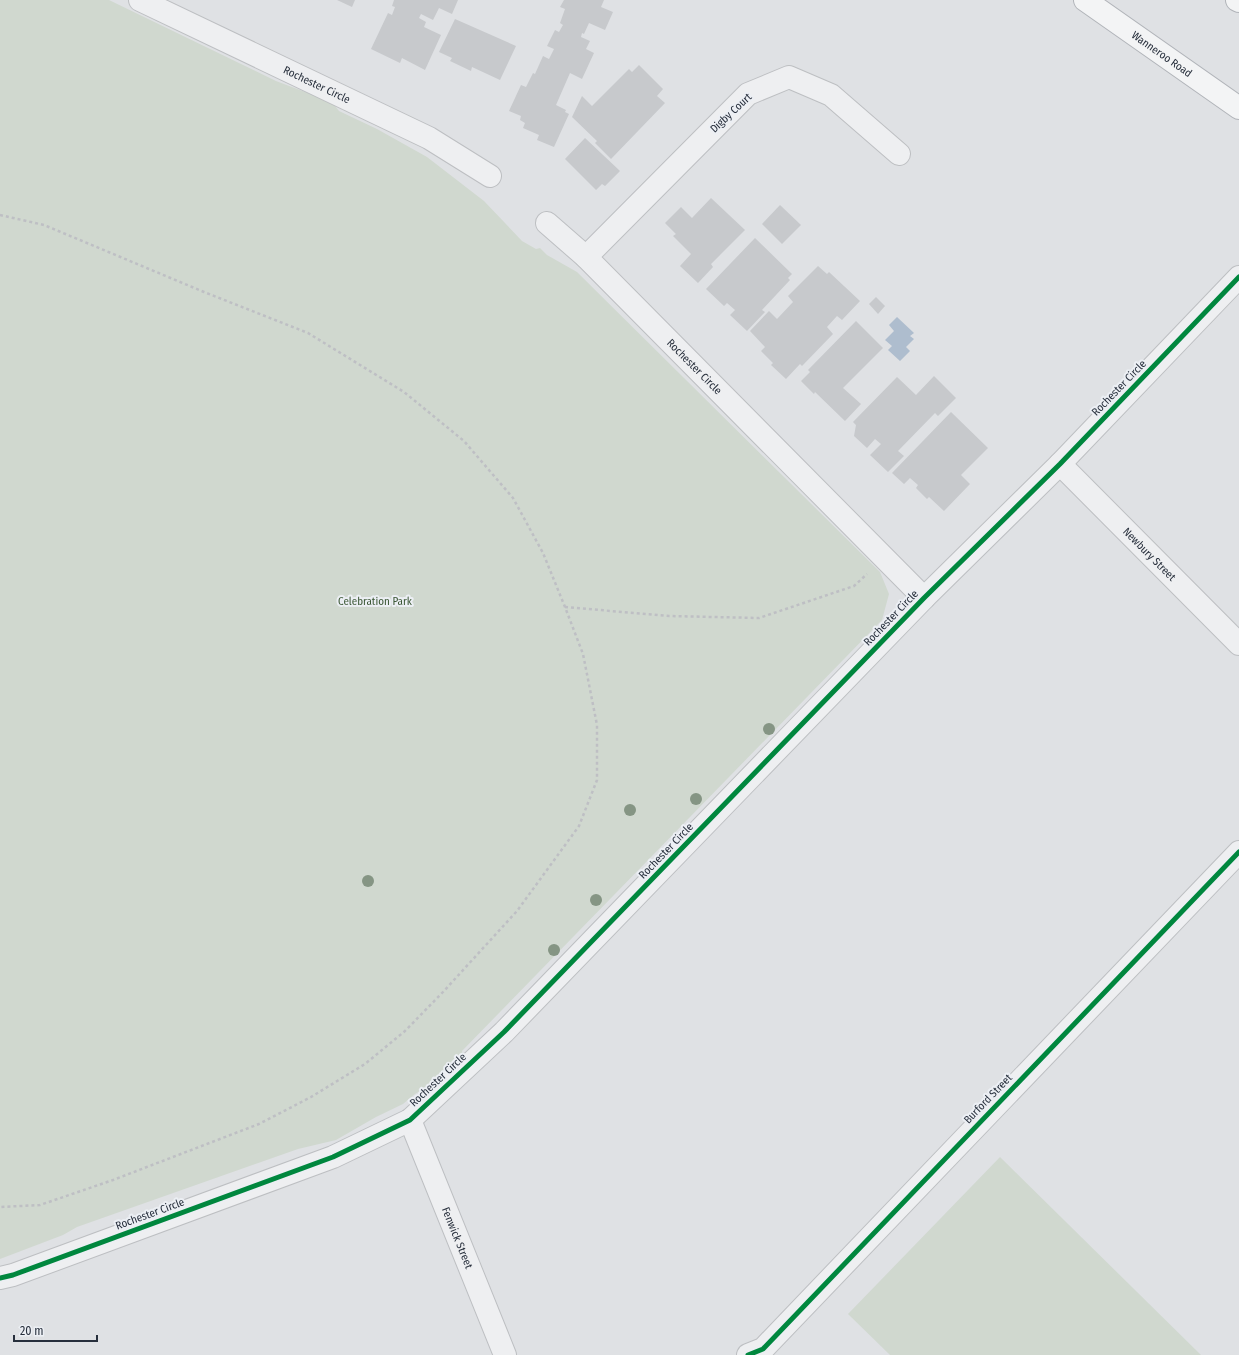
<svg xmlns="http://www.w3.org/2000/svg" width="1239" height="1355" viewBox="0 0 1239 1355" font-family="'Fira Sans Condensed',sans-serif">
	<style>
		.green { fill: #d0d8cf }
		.water { fill: #aebdce }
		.building { fill: #c7c9cc }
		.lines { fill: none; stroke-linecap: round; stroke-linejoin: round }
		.minor-casing { stroke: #bdbfc2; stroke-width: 24 }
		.trunk-casing { stroke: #b1b4b9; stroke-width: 24 }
		.path { stroke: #bebfc4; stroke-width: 2.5; stroke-dasharray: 3 3; stroke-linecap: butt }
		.minor { stroke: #eeeff1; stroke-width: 22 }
		.trunk { stroke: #f3f4f5; stroke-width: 22 }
		.cycleway-casing { stroke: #eceff4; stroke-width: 8 }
		.cycleway { stroke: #00873e; stroke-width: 5 }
		.tree { fill: #859584 }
		.labels { text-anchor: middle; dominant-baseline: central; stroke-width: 4; stroke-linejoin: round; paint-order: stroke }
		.street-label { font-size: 11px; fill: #272f3c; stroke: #eceff4 }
		.park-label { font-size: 11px; fill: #3b5735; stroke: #eceff4 }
	</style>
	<rect width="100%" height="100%" fill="#dfe1e4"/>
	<g class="green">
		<path d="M0,0H109L276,81L332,102L339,111L377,129L427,157L484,201L522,241L536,249L540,248L547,255L577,272L880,572L889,594L882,620L462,1051L465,1064L415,1094L403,1104L376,1117L336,1140L298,1149L77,1227L63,1235L0,1259Z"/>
		<path d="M1000,1157L1201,1355H890L848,1314Z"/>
	</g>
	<path class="water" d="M897,317L914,333L910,336L914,339L906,347L910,351L900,361L888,350L892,346L885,340L894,331L889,325Z"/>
	<g class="building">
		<path d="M337,0H355L352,7Z"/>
		<path d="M394,0H458L452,14L439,8L433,20L421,14L419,18L426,22L424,27L441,35L425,70L402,58L400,63L371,49L388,13L392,15L395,7L392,6Z"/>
		<path d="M564,0H604L601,7L613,12L605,30L589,23L584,34L582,33L581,37L590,41L586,49L594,53L582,79L570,73L556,105L566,110L565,112L569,114L554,147L537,140L539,135L523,128L525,123L520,120L521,116L509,111L521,85L526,87L533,73L535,74L543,56L549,59L554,49L547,46L555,30L559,32L563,25L560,23L565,9L560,7Z"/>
		<path d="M455,19L516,46L500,80L472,67L471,71L450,61L452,58L439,52Z"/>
		<path d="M639,65L663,89L657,96L665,103L611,159L595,143L597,141L572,117L582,96L592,106L629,69L632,72Z"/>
		<path d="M585,138L620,171L605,186L602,184L596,190L565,159Z"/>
		<path d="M711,198L745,230L711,264L713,267L698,283L680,266L691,254L673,236L676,234L665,223L681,207L692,218Z"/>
		<path d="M780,205L801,225L782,244L762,224Z"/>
		<path d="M755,238L792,274L788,278L790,280L762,310L765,312L747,331L730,315L735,310L727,303L724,306L706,289Z"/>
		<path d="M818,266L827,274L829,272L860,301L842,320L837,316L827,327L833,334L802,366L800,364L786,379L771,365L773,363L761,351L765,347L750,331L769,311L777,319L793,302L788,296Z"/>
		<path d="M876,297L885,306L878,314L869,304Z"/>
		<path d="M856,321L883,348L843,388L861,404L845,421L815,392L814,394L801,381L810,372L808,370Z"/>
		<path d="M934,376L956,398L938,416L935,413L898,451L904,456L888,472L870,455L881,444L875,439L867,448L854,436L856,425L853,422L897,377L916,395Z"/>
		<path d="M951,412L988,448L961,475L970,484L944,511L929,497L927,499L916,488L918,485L910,478L904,484L892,473Z"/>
	</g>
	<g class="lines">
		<defs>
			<g id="minor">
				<path id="s1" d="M140,0L429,138L490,176"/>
				<path id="s2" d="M547,223L586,257L924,598"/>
				<path d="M586,257L748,94L789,77L831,95L899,154"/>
				<path id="s3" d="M1060,464L1239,644"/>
				<path id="s4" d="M410,1120L505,1355"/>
				<path d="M0,1278L13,1275L333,1157L410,1120L504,1032L924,598L1060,464L1239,277"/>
				<path d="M748,1355L763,1349L1239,852"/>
			</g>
			<g id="trunk">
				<path id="s5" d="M1085,0L1239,108"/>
				<path d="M1237,0L1239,1"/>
			</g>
		</defs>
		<use href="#minor" class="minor-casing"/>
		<use href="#trunk" class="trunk-casing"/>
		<g class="path">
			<path d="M0,215L44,225L204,292L308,333L404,392L464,441L513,498L543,553L565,607L583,654L597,725V780L579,826L517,911L443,992L405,1031L365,1064L311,1097L259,1124L113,1180L40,1205L0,1207"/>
			<path d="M565,607L669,616L759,618L854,586L867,574"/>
		</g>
		<use href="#minor" class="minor"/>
		<use href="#trunk" class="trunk"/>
		<defs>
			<g id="cycleway">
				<path d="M0,1278L13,1275L333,1157L410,1120L504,1032L924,598L1060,464L1239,277"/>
				<path d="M748,1355L763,1349L1239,852"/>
			</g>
		</defs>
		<use href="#cycleway" class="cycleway-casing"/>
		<use href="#cycleway" class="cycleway"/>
	</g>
	<g class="tree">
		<circle cx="769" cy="729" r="6"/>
		<circle cx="696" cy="799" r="6"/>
		<circle cx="630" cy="810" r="6"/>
		<circle cx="368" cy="881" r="6"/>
		<circle cx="596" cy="900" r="6"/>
		<circle cx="554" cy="950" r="6"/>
	</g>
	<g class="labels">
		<g class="street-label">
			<text stroke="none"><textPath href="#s5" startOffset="94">Wanneroo Road</textPath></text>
			<text stroke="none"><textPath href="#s1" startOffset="196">Rochester Circle</textPath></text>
			<text transform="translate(731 113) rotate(-43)">Digby Court</text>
			<text stroke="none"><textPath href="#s2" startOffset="206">Rochester Circle</textPath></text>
			<text transform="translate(1119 388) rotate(-46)">Rochester Circle</text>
			<text stroke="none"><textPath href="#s3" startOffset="127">Newbury Street</textPath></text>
			<text transform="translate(891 618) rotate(-46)">Rochester Circle</text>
			<text transform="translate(666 851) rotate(-46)">Rochester Circle</text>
			<text transform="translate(438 1080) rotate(-43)">Rochester Circle</text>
			<text transform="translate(988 1099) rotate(-46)">Burford Street</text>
			<text transform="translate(150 1214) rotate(-20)">Rochester Circle</text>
			<text stroke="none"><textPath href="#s4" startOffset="127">Fenwick Street</textPath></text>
		</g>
		<g class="park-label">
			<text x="375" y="601">Celebration Park</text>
		</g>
	</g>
	<path d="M14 1335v6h83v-6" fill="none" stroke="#272f3c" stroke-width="2"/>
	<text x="20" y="1335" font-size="12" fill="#272f3c" stroke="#eceff4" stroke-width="3" paint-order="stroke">20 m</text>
</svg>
